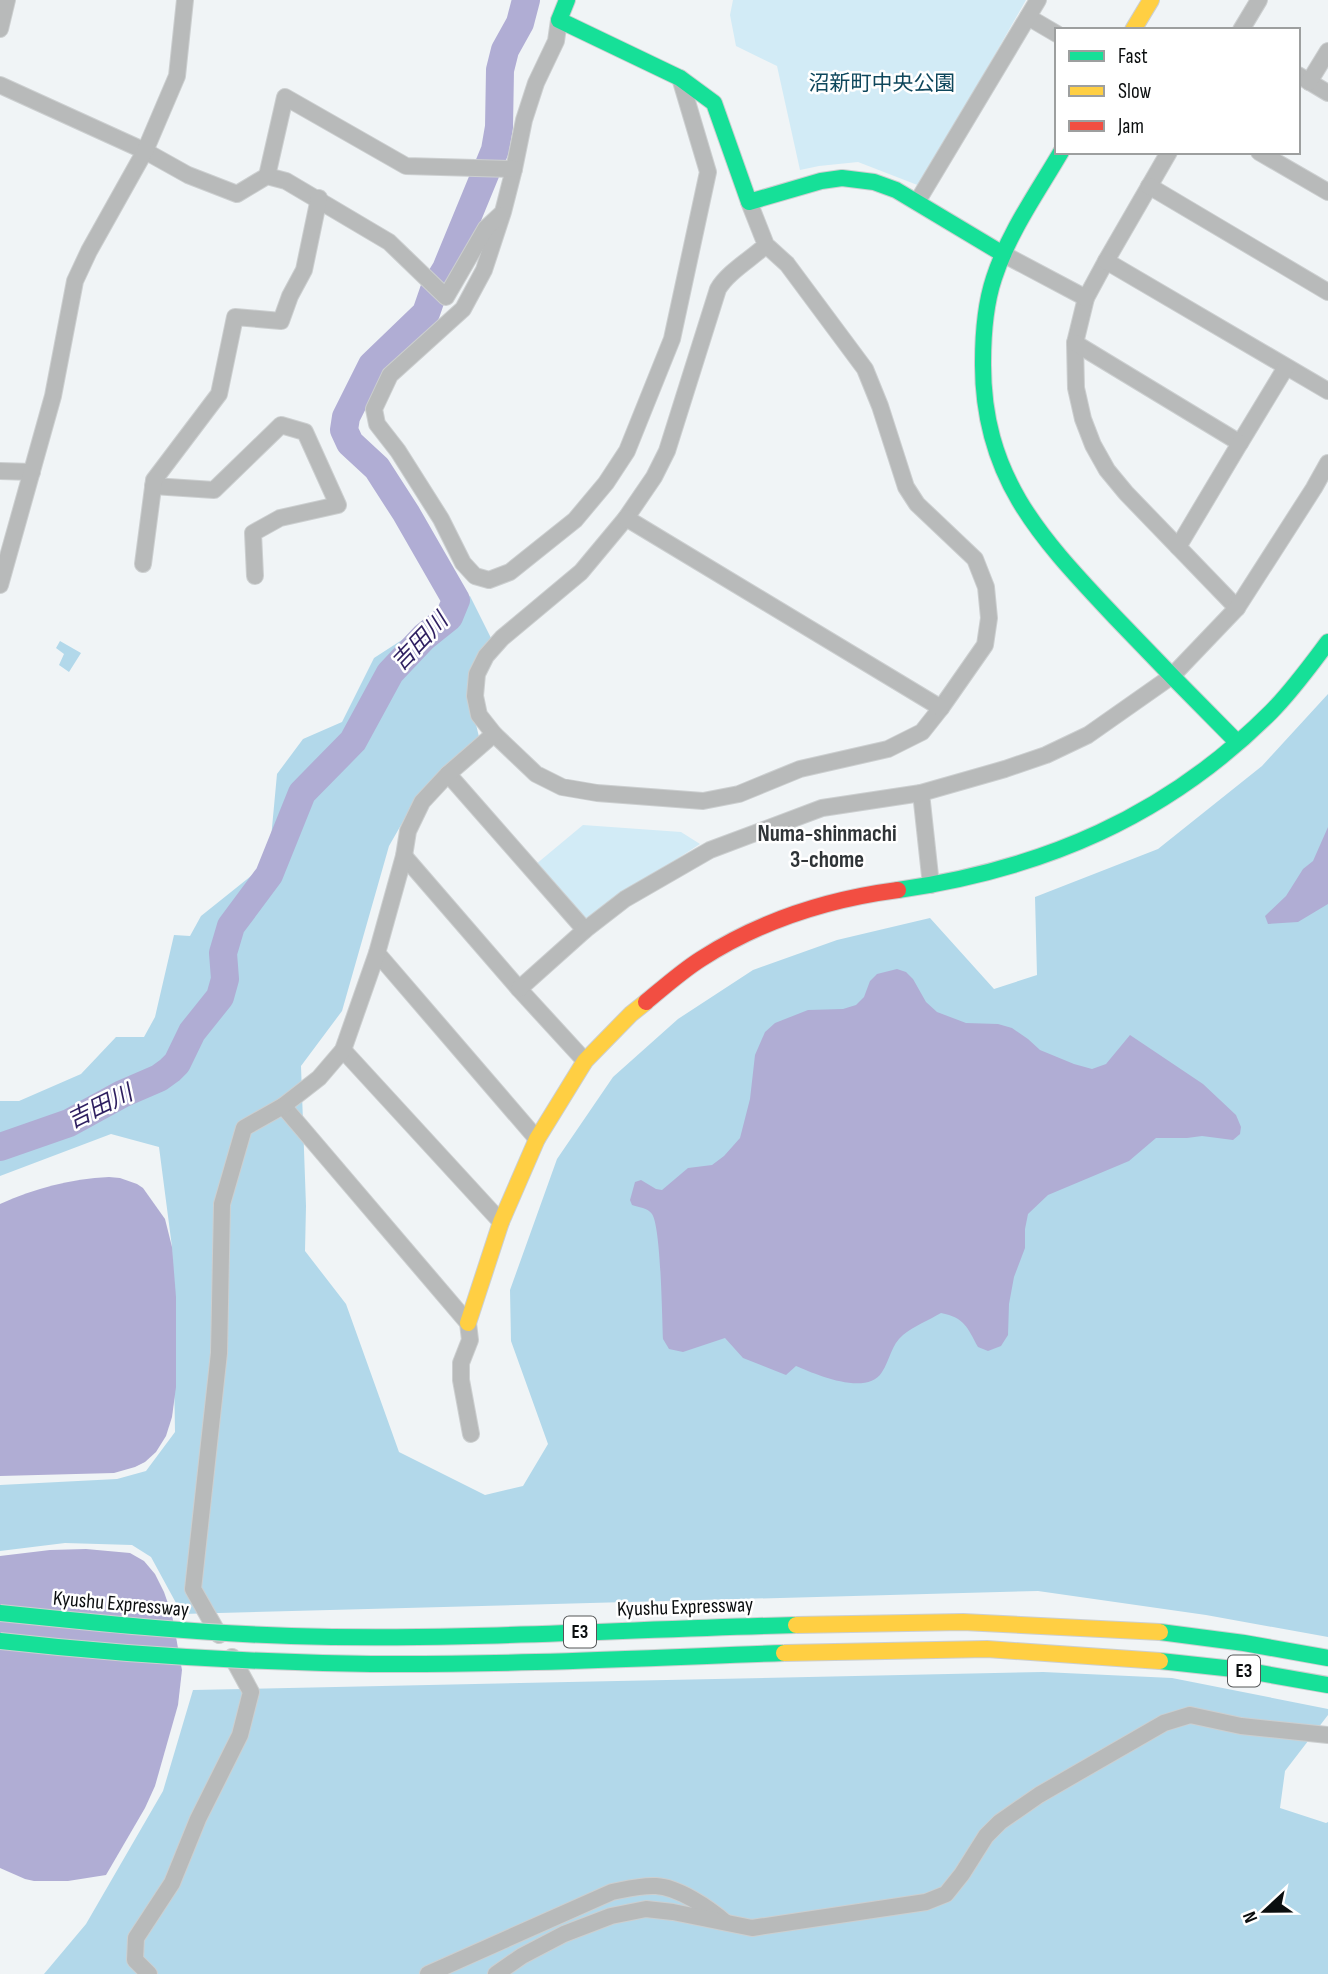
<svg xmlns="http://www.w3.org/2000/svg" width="1328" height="1974" viewBox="0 0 1328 1974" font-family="'Sofia Sans Condensed','Noto Sans JP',sans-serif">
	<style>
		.green { fill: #d2ebf6 }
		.forest { fill: #b2d8ea }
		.water { fill: #b0add4 }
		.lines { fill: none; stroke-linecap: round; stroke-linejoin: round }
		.river { stroke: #b0add4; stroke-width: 28 }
		.street-casing { stroke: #cccfd0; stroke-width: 18 }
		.fast-casing { stroke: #cccfd0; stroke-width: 18 }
		.slow-casing { stroke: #cccfd0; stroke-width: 18 }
		.jam-casing { stroke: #cccfd0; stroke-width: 18 }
		.street { stroke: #b8baba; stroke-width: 16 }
		.fast { stroke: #16e098; stroke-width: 16 }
		.slow { stroke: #ffcf43; stroke-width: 16 }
		.jam { stroke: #f24e42; stroke-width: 16 }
		.fast-bridge-casing { stroke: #cccfd0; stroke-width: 18; stroke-linecap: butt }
		.slow-bridge-casing { stroke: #cccfd0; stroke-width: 18; stroke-linecap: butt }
		.fast-bridge { stroke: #16e098; stroke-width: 16 }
		.slow-bridge { stroke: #ffcf43; stroke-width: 16 }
		.labels { text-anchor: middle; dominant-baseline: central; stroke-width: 5; stroke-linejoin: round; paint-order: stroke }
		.shield { fill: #fff; stroke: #545657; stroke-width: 2 }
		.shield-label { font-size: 19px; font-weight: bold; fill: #0b0e0f }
		.park-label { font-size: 21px; fill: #0e475c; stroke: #fff }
		.street-label { font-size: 21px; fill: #0b0e0f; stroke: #fff }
		.water-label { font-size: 23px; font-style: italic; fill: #2e1f60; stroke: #fff }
		.neighbourhood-label { font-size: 23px; font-weight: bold; fill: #2f3437; stroke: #fff }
	</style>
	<rect width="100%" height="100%" fill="#f0f4f6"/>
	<g class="green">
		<path d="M733,0H1026L920,186L858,162L819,166L800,170L777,66L736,46L730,15Z"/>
		<path d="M583,825L681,832L700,844L634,887L586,923L535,865Z"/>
	</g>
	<g class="forest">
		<path d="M470,596L491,638L479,658L471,703L479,737L417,797L389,846L342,1011L301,1066L306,1206L305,1251L346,1304L399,1452L485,1495L523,1486L548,1444L511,1341L510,1290L557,1159L613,1077L678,1019L753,970L837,940L930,918L994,989L1037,975L1035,897L1158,849L1262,766L1328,694V1637L1206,1615L1038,1591L182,1614L151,1557L132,1545L65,1543L0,1551V1485L117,1479L146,1471L175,1432L172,1247L159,1147L111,1134L0,1176V1101H19L81,1074L116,1037H144L155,1017L174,935L190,936L201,916L256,872L270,849L277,774L303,739L342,722L374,658Z"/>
		<path d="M60,641L81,653L69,672L59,665L64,654L56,648Z"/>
		<path d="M1043,1672L1172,1678L1328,1709V1715L1285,1771L1280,1808L1326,1823L1328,1822V1974H44L86,1924L163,1791L193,1690Z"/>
	</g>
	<g class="water">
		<path d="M1328,827V904L1298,922L1268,924L1265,916L1286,896L1303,869L1313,861Z"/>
		<path d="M897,969L906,972L913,979L926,1002L937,1012L966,1023L998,1024L1012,1028L1028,1039L1040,1050L1074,1064L1092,1069L1106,1064L1130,1035L1203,1084L1236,1115L1241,1127L1240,1134L1233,1140L1202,1136L1187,1138H1156L1129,1161L1048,1195L1028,1214L1025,1229V1248L1014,1277L1009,1304L1008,1335L1001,1346L988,1351L978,1347C967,1327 965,1318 941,1313C929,1320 914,1326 903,1335C891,1345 890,1360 882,1372C867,1397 815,1374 796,1366L786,1375L743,1358L725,1338L683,1352L669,1349L663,1339C662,1318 661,1227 652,1214C648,1208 638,1207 632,1205L630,1200L635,1182L641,1180L656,1189L662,1190L688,1168L712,1165L724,1156L740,1138L750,1099L755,1055L765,1032L775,1023L808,1010L843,1009L856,1005L864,997L870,981L877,974Z"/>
		<path d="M109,1177L120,1178L137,1184L143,1188L165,1219L172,1247L176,1297V1387L172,1417L166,1436L156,1452L145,1462L135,1467L114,1473L0,1476V1204C36,1188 70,1179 109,1177Z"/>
		<path d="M86,1549L130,1553L144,1561L155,1574L164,1592L172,1615L182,1670L178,1705L155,1786L145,1808L106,1875L68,1881H34L25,1879L0,1868V1556L50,1550Z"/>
	</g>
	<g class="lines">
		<path class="river" d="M0,1147L69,1123L122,1094L159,1078L170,1070L177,1063L192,1032L220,997L225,979L223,953L231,926L269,875L302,793L353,741L390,673L424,637L449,617L456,600L406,513L377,468L350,443L344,430L346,417L372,365L426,313L435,287L446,269L495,150L499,127L500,70L505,50L520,23L526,0"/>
		<defs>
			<g id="street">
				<path d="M1028,17L1057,34"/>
				<path d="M559,20L556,41L536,83L524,120L514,169L503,212L484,270L463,309L390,375L374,409L377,424L398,451L441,519L463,563L475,576L489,580L510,572L575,520L606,483L627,451L672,339L708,172L680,78"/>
				<path d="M0,29L7,0"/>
				<path d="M1241,30L1259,0"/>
				<path d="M1298,75L1328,93"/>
				<path d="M1309,82L1328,51"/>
				<path d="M0,85L145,151L188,175L237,194L267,176L286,181L389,242L446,297L486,228L500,215"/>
				<path d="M1169,152L1106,261L1086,298L1075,343L1076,388L1083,419L1093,445L1107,470L1126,493L1237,608"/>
				<path d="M1259,152L1328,192"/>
				<path d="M267,176L285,97L406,166L514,169"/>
				<path d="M1149,186L1328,292"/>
				<path d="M749,202L766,245L787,264L865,369L880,406L906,487L917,504L975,559L986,587L989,618L985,645L941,708L922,732L888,749L800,769L739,794L703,801L597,793L562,787L536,774L494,734L479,715L475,696L477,674L486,656L502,638L581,572L626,518L654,477L667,451L718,289C728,272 751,259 766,245"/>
				<path d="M917,202L1038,0"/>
				<path d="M1003,254L1086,298"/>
				<path d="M1106,261L1328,391"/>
				<path d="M1075,343L1240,443L1286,367"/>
				<path d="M0,471L32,472"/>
				<path d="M153,486L214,490L281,425L305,432L338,505L280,518L253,533L255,576"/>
				<path d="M626,518L941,708"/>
				<path d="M1178,547L1240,443"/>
				<path d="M143,564L154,480L219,394L235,317L281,321L290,296L304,270L319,198"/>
				<path d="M0,585L53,396L75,281L89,251L145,151L177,76L185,0"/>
				<path d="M448,774L585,930"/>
				<path d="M921,793L931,885"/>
				<path d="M404,856L519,989L585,1061"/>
				<path d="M377,953L537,1139"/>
				<path d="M519,989L585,930L625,899L710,850L822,808L921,793L1005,769L1046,755L1088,735L1172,676L1237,608L1314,488L1328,463"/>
				<path d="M343,1050L501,1222"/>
				<path d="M283,1106L468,1323L470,1340L461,1363V1380L471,1434"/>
				<path d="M219,1635L193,1589L219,1353L222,1204L244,1128L283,1106L319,1078L343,1050L377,953L404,856L408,831L422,802L448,774L494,734"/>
				<path d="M149,1974L135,1960L136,1938L172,1883L198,1819L240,1735L251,1692L232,1657"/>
				<path d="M428,1974L612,1892C627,1889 641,1885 656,1886C678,1887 709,1908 725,1922"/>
				<path d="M496,1974L522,1956L564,1934L611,1916L646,1909L673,1912L752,1928L926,1902L946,1894L962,1874L986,1836L1000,1822L1039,1795L1164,1723L1190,1715L1241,1726L1328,1735"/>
			</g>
			<g id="fast">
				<path d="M567,0L559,20L680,78L714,103L749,202L821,181L842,178L874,182L896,190L1003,254"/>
				<path d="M1061,152C1037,193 1009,232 994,278C985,305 983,334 983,362C982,478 1041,538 1115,617C1155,659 1196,701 1237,742"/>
				<path d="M898,890C1043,869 1166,817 1271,712C1292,691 1310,666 1328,642"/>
				<path d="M1160,1632L1244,1643L1328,1658"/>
				<path d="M1160,1661L1243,1670L1328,1685"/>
			</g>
			<g id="slow">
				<path d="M1133,30L1151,0"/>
				<path d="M468,1323L501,1222L537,1139L585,1061L631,1014L646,1002"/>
			</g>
			<path id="jam" d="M646,1002C664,987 682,971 701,959C760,921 829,899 898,890"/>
		</defs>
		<use href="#street" class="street-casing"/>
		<use href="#fast" class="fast-casing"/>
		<use href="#slow" class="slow-casing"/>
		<use href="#jam" class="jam-casing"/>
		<use href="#street" class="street"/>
		<use href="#fast" class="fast"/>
		<use href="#slow" class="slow"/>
		<use href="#jam" class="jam"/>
		<defs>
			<g id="fast-bridge">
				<path d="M0,1613C97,1623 194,1633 291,1636C459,1641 628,1629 796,1625"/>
				<path d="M0,1641C123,1655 247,1662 371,1664C509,1665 646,1658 784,1653"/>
			</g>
			<g id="slow-bridge">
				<path d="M796,1625L963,1622L1160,1632"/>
				<path d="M784,1653L987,1649L1160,1661"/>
			</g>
		</defs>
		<use href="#fast-bridge" class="fast-bridge-casing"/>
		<use href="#slow-bridge" class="slow-bridge-casing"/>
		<use href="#fast-bridge" class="fast-bridge"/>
		<use href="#slow-bridge" class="slow-bridge"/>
	</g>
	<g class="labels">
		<g class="shield">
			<rect x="564" y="1616.5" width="32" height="31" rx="5"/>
			<rect x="1228" y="1655.5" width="32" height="31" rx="5"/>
		</g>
		<g class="shield-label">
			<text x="580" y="1632">E3</text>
			<text x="1244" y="1671">E3</text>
		</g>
		<g class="park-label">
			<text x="882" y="83">沼新町中央公園</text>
		</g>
		<g class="street-label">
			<text transform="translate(121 1604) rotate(5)">Kyushu Expressway</text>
			<text transform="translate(685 1607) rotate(-2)">Kyushu Expressway</text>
		</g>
		<g class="water-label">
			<text transform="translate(420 642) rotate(-46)">吉田川</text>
			<text transform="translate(100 1107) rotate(-26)">吉田川</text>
		</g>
		<g class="neighbourhood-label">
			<text x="827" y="834">Numa-shinmachi<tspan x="827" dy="26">3-chome</tspan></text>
		</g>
	</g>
	<rect x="1055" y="28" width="245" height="126" fill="#ffffff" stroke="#9d9f9f" stroke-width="2"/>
	<rect x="1069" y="51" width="35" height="10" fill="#16e098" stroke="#9d9f9f" stroke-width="2"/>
	<text x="1118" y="63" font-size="21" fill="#0b0e0f">Fast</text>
	<rect x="1069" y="86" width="35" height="10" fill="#ffcf43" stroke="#9d9f9f" stroke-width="2"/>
	<text x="1118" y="98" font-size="21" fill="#0b0e0f">Slow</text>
	<rect x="1069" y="121" width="35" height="10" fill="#f24e42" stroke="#9d9f9f" stroke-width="2"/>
	<text x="1118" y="133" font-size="21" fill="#0b0e0f">Jam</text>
	<g transform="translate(1265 1911) rotate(248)" stroke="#ffffff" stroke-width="5" paint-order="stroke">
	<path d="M0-5L12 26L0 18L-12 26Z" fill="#0b0e0f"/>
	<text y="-10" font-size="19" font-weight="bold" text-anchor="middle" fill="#0b0e0f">N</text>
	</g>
</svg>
